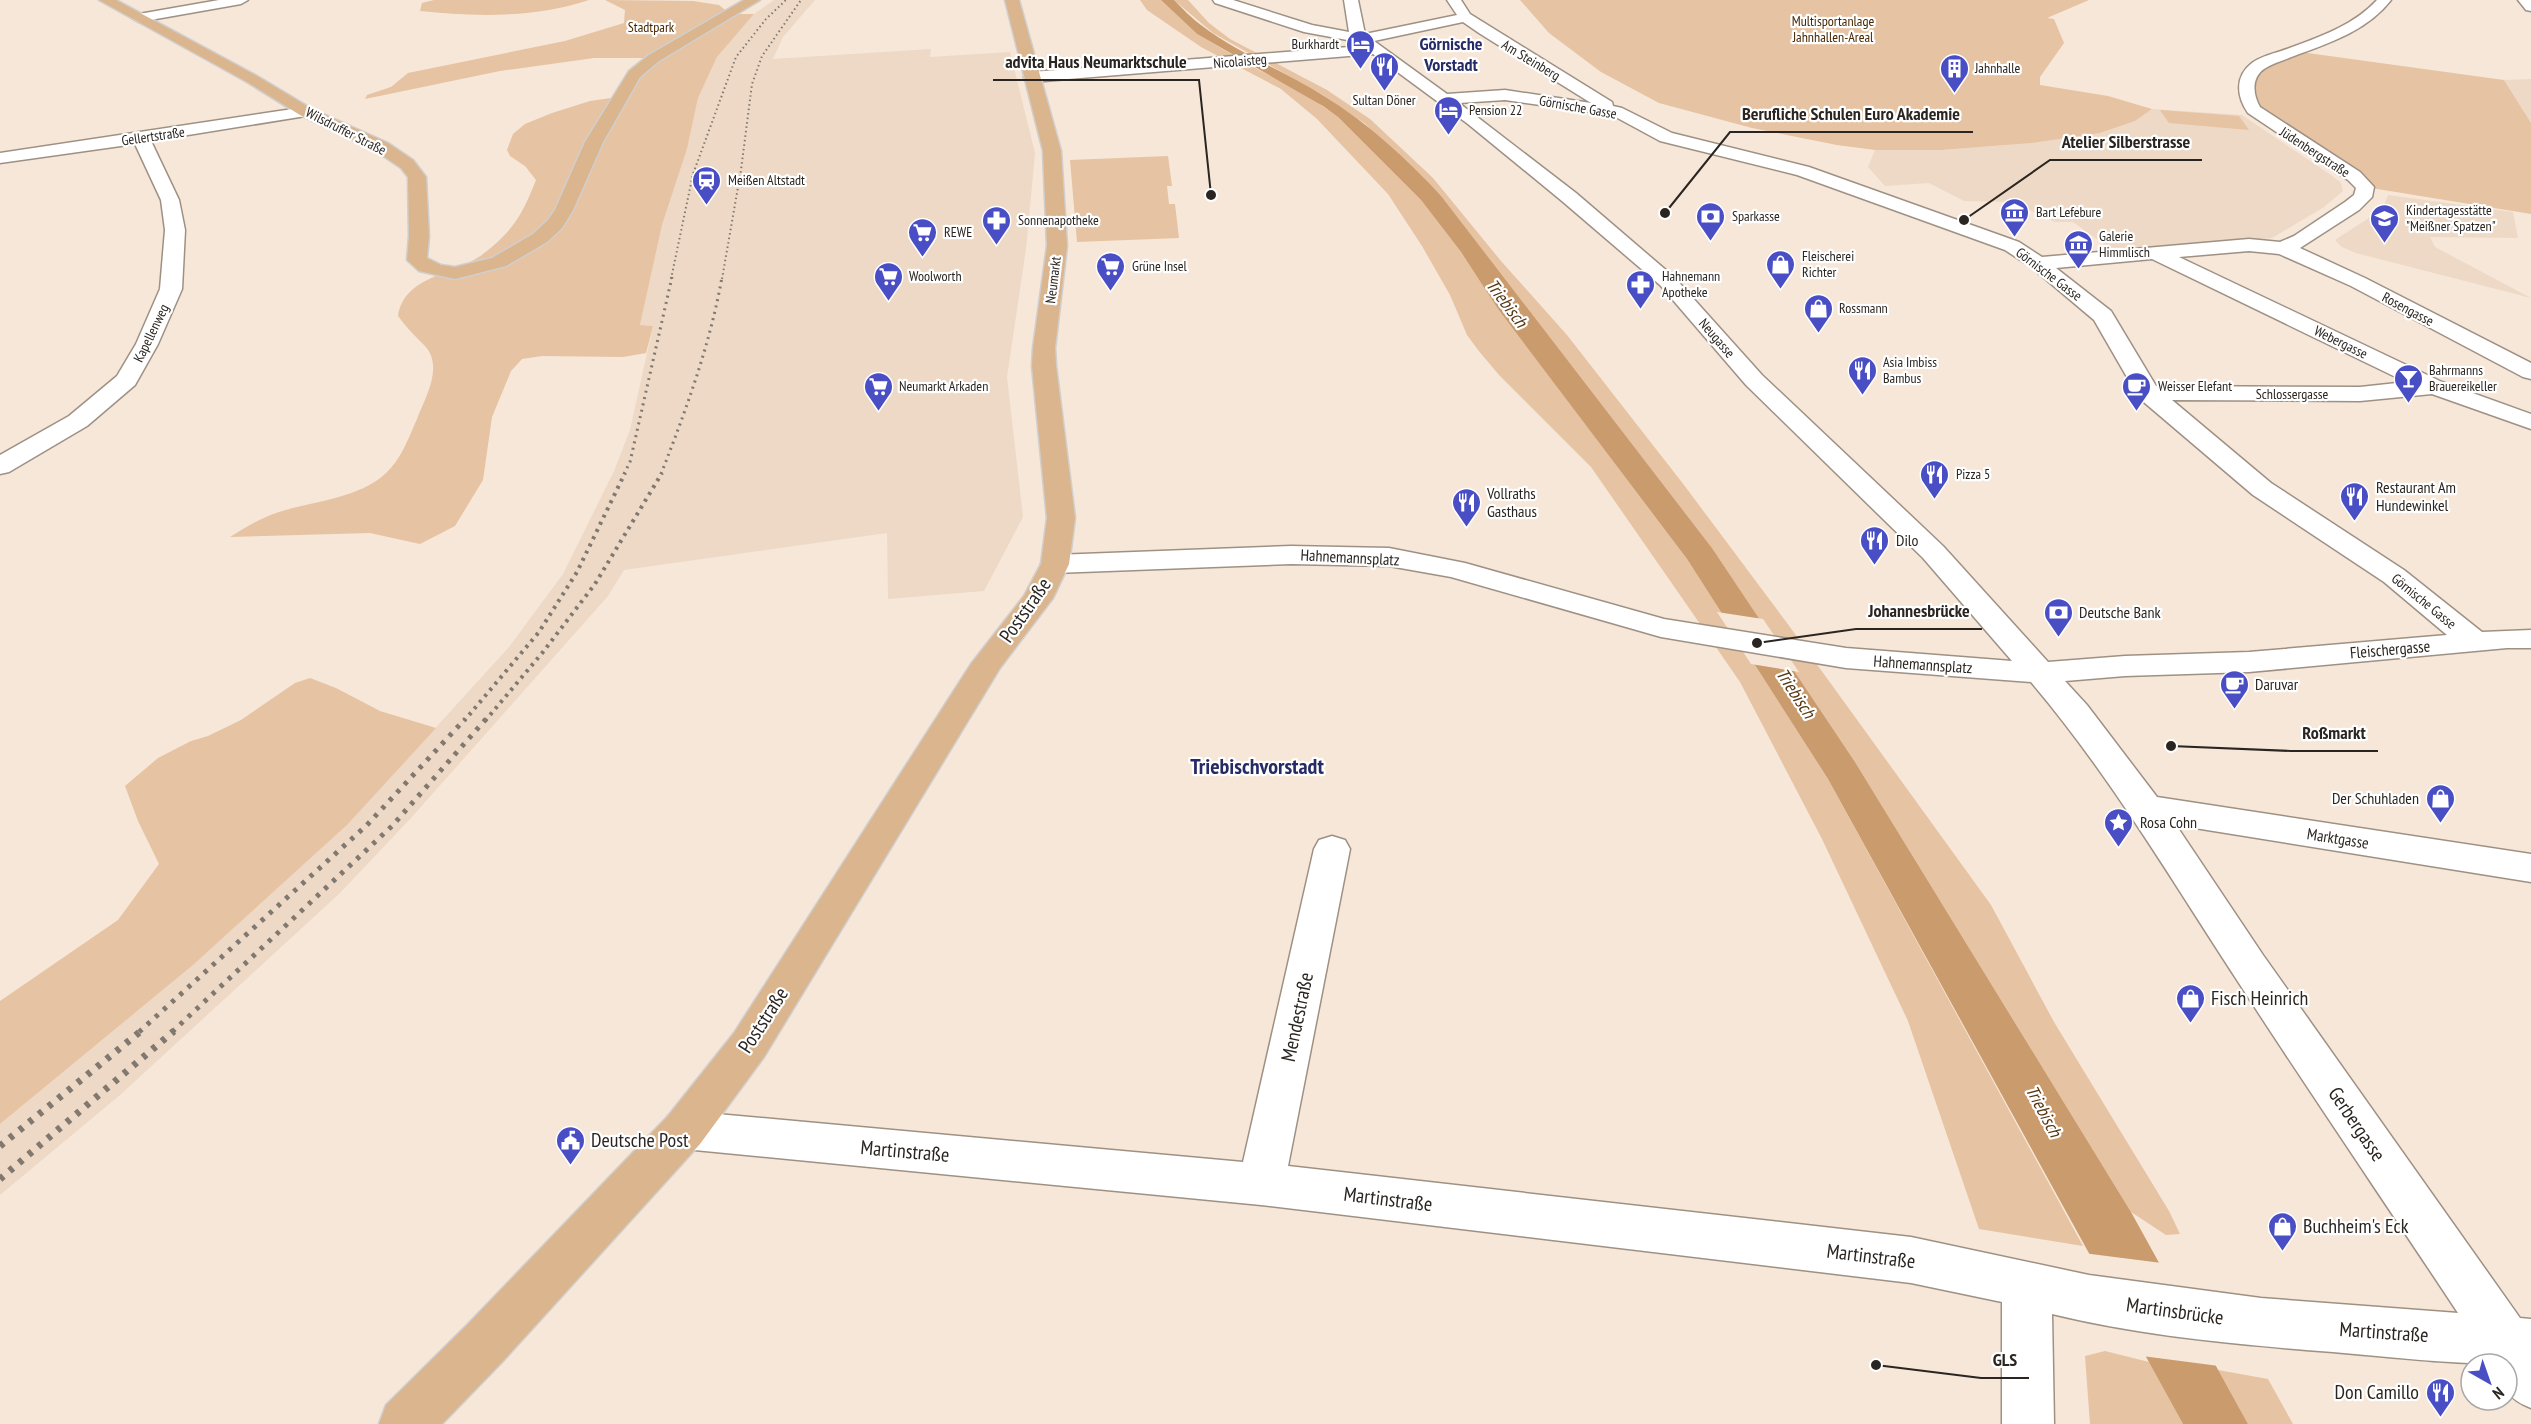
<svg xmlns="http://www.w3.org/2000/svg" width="2531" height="1424" viewBox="0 0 2531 1424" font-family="'PT Sans Narrow',sans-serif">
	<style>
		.built { fill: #edd9c6 }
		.green { fill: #e6c3a2 }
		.water { fill: #ca9b6c }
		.pier { fill: #f6e7d9 }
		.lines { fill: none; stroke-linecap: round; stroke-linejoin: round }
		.minor-casing { stroke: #9e9184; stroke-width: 3 }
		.major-casing { stroke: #d0cfce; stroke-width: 3 }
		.minor { fill: #fff; fill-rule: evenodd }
		.major { fill: #dab58d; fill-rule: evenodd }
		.rail-far4 { stroke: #81786f; stroke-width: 2; stroke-dasharray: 1.5 3; stroke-linecap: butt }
		.rail-far3 { stroke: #81786f; stroke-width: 3; stroke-dasharray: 2 4.5; stroke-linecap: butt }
		.rail-far2 { stroke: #81786f; stroke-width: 4; stroke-dasharray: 3 5; stroke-linecap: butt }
		.rail-far1 { stroke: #81786f; stroke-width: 5; stroke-dasharray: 4 7; stroke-linecap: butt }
		.rail { stroke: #81786f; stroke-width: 7; stroke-dasharray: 4.5 8; stroke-linecap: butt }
		.labels { text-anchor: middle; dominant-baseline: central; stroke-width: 4.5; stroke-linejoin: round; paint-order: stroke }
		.far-park-label { font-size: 14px; fill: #462700; stroke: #fff }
		.far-poi-label { font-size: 14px; fill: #2a2520; stroke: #fff; text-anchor: start }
		.far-street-label { font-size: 14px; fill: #2a2520; stroke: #fff }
		.poi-label { font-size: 16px; fill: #2a2520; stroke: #fff; text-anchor: start }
		.street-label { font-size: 16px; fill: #2a2520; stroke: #fff }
		.far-district-label { font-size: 18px; font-weight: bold; fill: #272b65; stroke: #fff }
		.water-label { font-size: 18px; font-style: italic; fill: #573712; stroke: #fff }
		.near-street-label { font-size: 20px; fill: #2a2520; stroke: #fff }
		.near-poi-label { font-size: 20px; fill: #2a2520; stroke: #fff; text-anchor: start }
		.district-label { font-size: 22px; font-weight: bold; fill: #272b65; stroke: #fff }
		.leader { fill: none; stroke: #2a2520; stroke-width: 2 }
		.callout-dot { fill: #2a2520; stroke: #fff; stroke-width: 2 }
		.callout-label { font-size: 18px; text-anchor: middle; font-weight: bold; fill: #2a2520; stroke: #fff; stroke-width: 4.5; stroke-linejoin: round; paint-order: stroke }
	</style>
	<rect width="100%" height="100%" fill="#f6e7d9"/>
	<g class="built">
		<path d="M774,0H815L783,37L773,59L931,49L930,57L1010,52L1035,153L1026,249L1007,377L1023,517L984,591L888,599L887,533L624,570L608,596L411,818L340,893L120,1095L0,1195V1124L193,965L347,825L509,647L563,574L614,471L630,430L653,326L640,325L662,225L687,149L698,98L717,57L754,14Z"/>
		<path d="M2531,79V123L2504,80Z"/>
		<path d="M2152,109L2242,115L2331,175L2341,183L2343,191L2324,207L2272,238L2116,253L2073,222H2055L2013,202L1964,201L1929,183L1885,186L1868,167L1875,150H1941L2032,143L2100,133L2135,121Z"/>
		<path d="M2388,195L2513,212L2518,238L2430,237L2435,247L2531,298L2356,253L2342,247L2335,240L2378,212L2384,205Z"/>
	</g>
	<g class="green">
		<path d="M434,0H589C535,18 475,17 420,11L422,3Z"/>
		<path d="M605,0L693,1L719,5L730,14H754L717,57L698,98L687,149L662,225L640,325L653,326L646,353L623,357L542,356L522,359L511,371L492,417L483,480L455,526L420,544L370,533L230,537C246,527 261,518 279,512C313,501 357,499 385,474C401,460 409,437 417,419C425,398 444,367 425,346C415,336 406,327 398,316C405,274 455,276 483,254C514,230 522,215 536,180L525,166L510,156L507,150L513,134L525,124L552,113L590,101L618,97L653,58H594L500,71L365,99L367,95L391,87L408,73L565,41L624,23L625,10Z"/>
		<path d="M1140,0H1161L1197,34L1255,68L1307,95L1338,117L1421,200L1461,252L1498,309L1687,559L1828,779L2083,1246L1979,1229L1908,1021L1822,839L1740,682L1689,608L1591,467L1499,375L1478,350L1467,335L1450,295L1422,246L1388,194L1317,119L1281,89L1201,47L1147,10Z"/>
		<path d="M1174,0H1188L1209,23L1230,39L1327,90L1370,119L1433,178L1501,261L1567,335L1684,485L1787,623L1991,905L2054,1022L2169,1211L2180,1234L2166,1235L2131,1212L1855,762L1712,548L1442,197L1364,123L1323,95L1213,33Z"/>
		<path d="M1520,0H2089L2047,18L2054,19L2064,43L2040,77V85L2108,96L2152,109L2135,121L2100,133L2032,143L1941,150H1875L1837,145L1752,128L1659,103L1601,72L1549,33Z"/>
		<path d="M2293,51L2504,80L2531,123V214L2365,187L2254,110L2248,76Z"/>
		<path d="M2160,110L2239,116L2249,130L2169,123Z"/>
		<path d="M1168,156L1172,186H1167L1169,204H1175L1179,238L1077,242L1070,160Z"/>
		<path d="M310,678L336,688L380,711L436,728L347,825L193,965L0,1124V1001L118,920L159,864L138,821L125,786L158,758L191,741L208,736L241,720L295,683Z"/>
		<path d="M2105,1351L2149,1362L2183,1424H2090L2085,1356Z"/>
		<path d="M2218,1370L2268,1379L2293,1424H2248Z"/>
	</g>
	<path class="water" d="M1161,0H1174C1182,8 1191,18 1201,25C1239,54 1284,71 1324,96C1368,123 1407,159 1442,197L1712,548L1855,762L2131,1212L2248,1424H2183L1828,779L1687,559L1498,309L1461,252L1421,200L1338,117L1323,106L1197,34Z"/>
	<g class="pier">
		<path d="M1717,612L1763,619L1799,672L1751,664Z"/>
		<path d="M2083,1253L2162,1263L2219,1366L2142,1356Z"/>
	</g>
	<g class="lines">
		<defs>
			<g id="minor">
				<path d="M219,0H248L241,4L139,22L132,18L139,14Z"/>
				<path d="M1213,0H1233L1312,25L1349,32L1344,0H1358L1365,34L1457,15L1447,0H1461L1470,14L1612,102L1613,106L1622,108L1672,133L1809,167L2019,242L2042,257L2249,239L2280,242L2294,236L2345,202L2354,195L2356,188L2348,180L2248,113C2237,97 2234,77 2252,63C2261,56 2276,53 2287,49C2319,37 2353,26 2377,0H2391C2367,31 2329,43 2294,56C2285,60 2273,63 2264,69C2251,78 2253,95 2260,107L2360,172L2374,187L2372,197L2359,210L2300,248L2365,278L2531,363V379L2523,377L2351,286L2279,254L2249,251L2179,257L2442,382L2531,414V429L2432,394L2360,401L2172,400L2271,483L2404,570L2482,632L2531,630V648H2507L2249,672L2125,676L2065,681L2087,705L2157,797L2531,854V882L2176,825L2263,955L2520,1318L2531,1319V1408C2504,1397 2507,1391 2507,1364C2449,1364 2391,1357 2333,1352C2241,1345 2142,1336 2052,1314L2054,1424H2002V1302L1911,1283L1261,1205L684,1149L668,1144L662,1130L668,1116L684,1111L1243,1162L1314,849L1319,840L1332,836L1345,840L1350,849L1288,1166L1911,1237L2089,1275L2261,1298L2458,1313C2384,1201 2308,1090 2235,977C2169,876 2109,774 2031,682L1846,668L1661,637L1451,577L1389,566L1291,564L1055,573L1045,570L1041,564L1045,558L1055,555L1291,546L1389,548L1465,563L1664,619L1846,648L2012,661L1923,558L1746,385L1660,285L1562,201L1468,124L1373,54L1032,82L1024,77L1032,72L1362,46L1358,42L1304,32L1215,3ZM1463,22L1479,33L1591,103L1505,90L1447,94L1374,41ZM1505,100L1612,115L1660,141L1797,175L2005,250L2031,267L2094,320L2139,398L2253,495L2384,582L2447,635L2249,652L2125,656L2048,662L1943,546L1762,375L1674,277L1576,193L1459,103ZM2152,259L2406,382L2360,387L2156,386L2111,311L2056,268Z"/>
				<path d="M2518,0H2531V11L2526,10Z"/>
				<path d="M306,107L312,109L314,112L312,115L151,141L179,200L185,230L182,289L158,344L135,385L87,426L9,472L0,474V455L69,416L117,376L136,344L160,289L165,230L161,200L135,144L0,163V153Z"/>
			</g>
			<g id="major">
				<path d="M99,0H116L257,76L312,109L388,143L413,160L426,177L429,236L427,258L441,265L455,267L492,258L533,234L548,220L555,210L585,142L629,71L649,55L744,0H760L659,61L640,77L603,142L573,210L562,228L547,242L506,266L455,279L419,271L407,260L409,236L408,177L401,168L376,151L300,115L247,82Z"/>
				<path d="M1005,0H1019L1061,151L1067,246L1055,348L1056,366L1075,518L1069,564L1053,598L1000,668L764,1057L700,1144L504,1360L442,1424H379L386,1405L468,1324L668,1116L734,1033L971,664L1024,596L1041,564L1047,518L1032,366L1033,348L1047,246L1043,151Z"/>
			</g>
		</defs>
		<use href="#minor" class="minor-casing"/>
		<use href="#major" class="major-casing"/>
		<use href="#minor" class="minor"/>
		<use href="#major" class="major"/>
		<g class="rail-far4">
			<path d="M671,279L693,174L736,57L766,19L786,0"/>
			<path d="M722,279L741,170L752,84L762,56L801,0"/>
		</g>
		<g class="rail-far3">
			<path d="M624,474L630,462L672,277"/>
			<path d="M661,474C686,410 710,345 722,277"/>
		</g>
		<g class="rail-far2">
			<path d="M464,721L539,632L577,572L625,473"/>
			<path d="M485,721L543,652L595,584L662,473"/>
		</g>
		<g class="rail-far1">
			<path d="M139,1032L367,825L465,719"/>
			<path d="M172,1032L392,826L486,719"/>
		</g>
		<g class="rail">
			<path d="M0,1146L141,1031"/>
			<path d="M0,1179L174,1031"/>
		</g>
	</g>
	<defs>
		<symbol id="hotel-pin" viewBox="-11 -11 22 30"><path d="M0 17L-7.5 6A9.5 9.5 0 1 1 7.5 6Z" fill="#4a4ec4" stroke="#fff"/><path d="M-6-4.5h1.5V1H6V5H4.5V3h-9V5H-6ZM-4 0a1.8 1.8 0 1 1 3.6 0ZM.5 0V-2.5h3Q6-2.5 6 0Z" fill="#fff"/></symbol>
		<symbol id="restaurant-pin" viewBox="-11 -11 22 30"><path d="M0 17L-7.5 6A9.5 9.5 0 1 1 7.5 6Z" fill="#4a4ec4" stroke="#fff"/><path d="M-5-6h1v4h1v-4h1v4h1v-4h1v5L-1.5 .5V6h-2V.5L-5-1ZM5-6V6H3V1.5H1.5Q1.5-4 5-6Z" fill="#fff"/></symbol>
		<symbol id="building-pin" viewBox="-11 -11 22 30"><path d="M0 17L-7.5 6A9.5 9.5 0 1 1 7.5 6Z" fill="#4a4ec4" stroke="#fff"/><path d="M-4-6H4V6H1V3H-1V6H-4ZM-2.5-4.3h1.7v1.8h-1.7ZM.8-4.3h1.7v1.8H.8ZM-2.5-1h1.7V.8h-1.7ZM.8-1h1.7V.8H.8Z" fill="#fff"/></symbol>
		<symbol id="station-pin" viewBox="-11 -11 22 30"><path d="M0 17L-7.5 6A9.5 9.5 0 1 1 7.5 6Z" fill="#4a4ec4" stroke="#fff"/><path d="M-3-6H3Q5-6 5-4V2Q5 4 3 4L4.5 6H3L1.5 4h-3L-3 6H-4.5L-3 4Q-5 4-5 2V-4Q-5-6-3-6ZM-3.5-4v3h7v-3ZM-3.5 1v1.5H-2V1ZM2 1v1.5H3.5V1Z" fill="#fff"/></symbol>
		<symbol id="museum-pin" viewBox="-11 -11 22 30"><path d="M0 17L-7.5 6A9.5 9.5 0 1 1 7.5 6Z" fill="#4a4ec4" stroke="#fff"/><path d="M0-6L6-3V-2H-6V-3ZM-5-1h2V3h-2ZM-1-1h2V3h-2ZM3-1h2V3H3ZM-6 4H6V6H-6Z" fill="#fff"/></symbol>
		<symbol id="bank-pin" viewBox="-11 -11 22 30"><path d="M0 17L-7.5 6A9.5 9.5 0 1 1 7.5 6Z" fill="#4a4ec4" stroke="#fff"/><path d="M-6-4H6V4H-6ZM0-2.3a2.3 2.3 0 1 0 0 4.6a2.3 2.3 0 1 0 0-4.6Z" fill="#fff"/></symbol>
		<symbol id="school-pin" viewBox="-11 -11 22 30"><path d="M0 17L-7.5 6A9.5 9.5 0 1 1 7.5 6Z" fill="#4a4ec4" stroke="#fff"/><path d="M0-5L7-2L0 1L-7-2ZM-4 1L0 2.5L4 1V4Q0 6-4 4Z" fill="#fff"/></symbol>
		<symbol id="pharmacy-pin" viewBox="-11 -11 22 30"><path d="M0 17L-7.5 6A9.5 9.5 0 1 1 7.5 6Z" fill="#4a4ec4" stroke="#fff"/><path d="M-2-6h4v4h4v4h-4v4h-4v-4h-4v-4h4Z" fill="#fff"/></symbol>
		<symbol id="supermarket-pin" viewBox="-11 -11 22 30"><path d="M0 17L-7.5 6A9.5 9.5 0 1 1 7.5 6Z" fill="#4a4ec4" stroke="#fff"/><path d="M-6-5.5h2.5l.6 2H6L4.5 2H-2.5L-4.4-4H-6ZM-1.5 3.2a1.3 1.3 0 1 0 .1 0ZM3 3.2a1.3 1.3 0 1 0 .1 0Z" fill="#fff"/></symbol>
		<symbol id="shop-pin" viewBox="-11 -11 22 30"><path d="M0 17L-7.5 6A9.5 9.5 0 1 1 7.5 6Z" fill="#4a4ec4" stroke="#fff"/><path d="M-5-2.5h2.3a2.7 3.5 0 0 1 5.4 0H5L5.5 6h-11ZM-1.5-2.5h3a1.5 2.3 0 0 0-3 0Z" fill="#fff"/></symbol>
		<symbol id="bar-pin" viewBox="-11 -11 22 30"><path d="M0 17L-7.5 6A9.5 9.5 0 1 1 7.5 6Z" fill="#4a4ec4" stroke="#fff"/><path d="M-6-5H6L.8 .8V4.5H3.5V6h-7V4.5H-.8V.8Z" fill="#fff"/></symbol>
		<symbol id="cafe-pin" viewBox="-11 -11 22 30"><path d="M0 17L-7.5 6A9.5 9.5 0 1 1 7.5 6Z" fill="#4a4ec4" stroke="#fff"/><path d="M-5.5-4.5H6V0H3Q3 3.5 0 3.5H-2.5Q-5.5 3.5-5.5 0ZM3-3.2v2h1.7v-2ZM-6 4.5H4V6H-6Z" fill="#fff"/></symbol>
		<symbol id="sight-pin" viewBox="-11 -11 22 30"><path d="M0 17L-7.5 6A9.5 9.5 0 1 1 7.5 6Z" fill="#4a4ec4" stroke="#fff"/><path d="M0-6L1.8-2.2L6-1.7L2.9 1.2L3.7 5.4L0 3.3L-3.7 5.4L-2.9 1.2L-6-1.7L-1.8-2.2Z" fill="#fff"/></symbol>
		<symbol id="civic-pin" viewBox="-11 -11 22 30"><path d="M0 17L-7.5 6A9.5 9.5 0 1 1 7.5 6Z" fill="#4a4ec4" stroke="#fff"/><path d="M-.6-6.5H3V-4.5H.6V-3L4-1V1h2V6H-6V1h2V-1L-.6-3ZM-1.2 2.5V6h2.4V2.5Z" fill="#fff"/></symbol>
	</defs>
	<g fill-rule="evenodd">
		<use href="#hotel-pin" x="1344" y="28" width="33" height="45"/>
		<use href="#restaurant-pin" x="1368" y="50" width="33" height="45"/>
		<use href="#building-pin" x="1938" y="52" width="33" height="45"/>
		<use href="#hotel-pin" x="1432" y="94" width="33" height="45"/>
		<use href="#station-pin" x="690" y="164" width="33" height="45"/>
		<use href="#museum-pin" x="1998" y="196" width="33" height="45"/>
		<use href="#bank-pin" x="1694" y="200" width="33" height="45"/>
		<use href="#school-pin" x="2368" y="202" width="33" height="45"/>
		<use href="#pharmacy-pin" x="980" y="204" width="33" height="45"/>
		<use href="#supermarket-pin" x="906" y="216" width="33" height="45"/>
		<use href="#museum-pin" x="2062" y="228" width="33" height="45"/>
		<use href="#shop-pin" x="1764" y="248" width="33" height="45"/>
		<use href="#supermarket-pin" x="1094" y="250" width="33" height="45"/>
		<use href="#supermarket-pin" x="872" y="260" width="33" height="45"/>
		<use href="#pharmacy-pin" x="1624" y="268" width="33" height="45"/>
		<use href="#shop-pin" x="1802" y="292" width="33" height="45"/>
		<use href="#restaurant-pin" x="1846" y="354" width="33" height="45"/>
		<use href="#bar-pin" x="2392" y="362" width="33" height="45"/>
		<use href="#supermarket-pin" x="862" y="370" width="33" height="45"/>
		<use href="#cafe-pin" x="2120" y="370" width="33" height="45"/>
		<use href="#restaurant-pin" x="1918" y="458" width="33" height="45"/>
		<use href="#restaurant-pin" x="2338" y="480" width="33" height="45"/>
		<use href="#restaurant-pin" x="1450" y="486" width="33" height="45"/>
		<use href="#restaurant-pin" x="1858" y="524" width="33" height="45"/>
		<use href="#bank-pin" x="2042" y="596" width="33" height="45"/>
		<use href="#cafe-pin" x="2218" y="668" width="33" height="45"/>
		<use href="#shop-pin" x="2424" y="782" width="33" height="45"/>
		<use href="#sight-pin" x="2102" y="806" width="33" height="45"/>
		<use href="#shop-pin" x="2174" y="982" width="33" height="45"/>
		<use href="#civic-pin" x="554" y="1124" width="33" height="45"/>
		<use href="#shop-pin" x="2266" y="1210" width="33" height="45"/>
		<use href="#restaurant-pin" x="2424" y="1376" width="33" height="45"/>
	</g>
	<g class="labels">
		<g class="far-park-label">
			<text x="1833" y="21">Multisportanlage<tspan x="1833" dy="16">Jahnhallen-Areal</tspan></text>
			<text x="651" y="27">Stadtpark</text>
		</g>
		<g class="far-poi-label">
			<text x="1339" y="44" text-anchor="end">Burkhardt</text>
			<text x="1975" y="68">Jahnhalle</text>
			<text x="1384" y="100" text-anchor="middle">Sultan Döner</text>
			<text x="1469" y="110">Pension 22</text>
			<text x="728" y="180">Meißen Altstadt</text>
			<text x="2406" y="210">Kindertagesstätte<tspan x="2406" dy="16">"Meißner Spatzen"</tspan></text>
			<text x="2036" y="212">Bart Lefebure</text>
			<text x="1732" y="216">Sparkasse</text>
			<text x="1018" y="220">Sonnenapotheke</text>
			<text x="944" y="232">REWE</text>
			<text x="2099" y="236">Galerie<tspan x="2099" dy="16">Himmlisch</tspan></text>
			<text x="1802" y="256">Fleischerei<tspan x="1802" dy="16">Richter</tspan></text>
			<text x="1132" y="266">Grüne Insel</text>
			<text x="909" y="276">Woolworth</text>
			<text x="1662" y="276">Hahnemann<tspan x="1662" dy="16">Apotheke</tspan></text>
			<text x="1839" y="308">Rossmann</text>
			<text x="1883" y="362">Asia Imbiss<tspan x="1883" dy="16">Bambus</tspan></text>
			<text x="2429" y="370">Bahrmanns<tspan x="2429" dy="16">Brauereikeller</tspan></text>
			<text x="899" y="386">Neumarkt Arkaden</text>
			<text x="2158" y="386">Weisser Elefant</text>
			<text x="1956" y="474">Pizza 5</text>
		</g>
		<g class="far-street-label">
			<text transform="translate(1531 60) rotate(31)">Am Steinberg</text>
			<text transform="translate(1240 61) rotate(-5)">Nicolaisteg</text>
			<text transform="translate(1578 107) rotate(10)">Görnische Gasse</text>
			<text transform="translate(346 131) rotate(27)">Wilsdruffer Straße</text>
			<text transform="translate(153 136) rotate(-8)">Gellertstraße</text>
			<text transform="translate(2315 152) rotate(33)">Jüdenbergstraße</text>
			<text transform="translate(2049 274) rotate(37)">Görnische Gasse</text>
			<text transform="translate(1053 280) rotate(-83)">Neumarkt</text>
			<text transform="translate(2408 309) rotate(28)">Rosengasse</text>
			<text transform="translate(151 333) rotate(-64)">Kapellenweg</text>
			<text transform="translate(1717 338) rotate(49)">Neugasse</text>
			<text transform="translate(2341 342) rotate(26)">Webergasse</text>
			<text x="2292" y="394">Schlossergasse</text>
			<text transform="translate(2424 601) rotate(39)">Görnische Gasse</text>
		</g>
		<g class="poi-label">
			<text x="2376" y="487">Restaurant Am<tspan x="2376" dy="18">Hundewinkel</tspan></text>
			<text x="1487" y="493">Vollraths<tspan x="1487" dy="18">Gasthaus</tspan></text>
			<text x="1896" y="540">Dilo</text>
			<text x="2079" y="612">Deutsche Bank</text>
			<text x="2255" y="684">Daruvar</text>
			<text x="2419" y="798" text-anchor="end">Der Schuhladen</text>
			<text x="2140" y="822">Rosa Cohn</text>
		</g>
		<g class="street-label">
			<text transform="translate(1350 557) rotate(3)">Hahnemannsplatz</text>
			<text transform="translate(2390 649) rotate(-5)">Fleischergasse</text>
			<text transform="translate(1923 664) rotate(4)">Hahnemannsplatz</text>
			<text transform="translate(2338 838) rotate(9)">Marktgasse</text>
		</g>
		<g class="far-district-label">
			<text x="1451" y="43">Görnische<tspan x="1451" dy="21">Vorstadt</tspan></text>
		</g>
		<g class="water-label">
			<text transform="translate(1507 303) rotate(53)">Triebisch</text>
			<text transform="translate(1796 693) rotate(57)">Triebisch</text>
			<text transform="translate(2044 1111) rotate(62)">Triebisch</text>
		</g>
		<g class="near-street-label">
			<text transform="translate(1025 610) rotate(-55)">Poststraße</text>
			<text transform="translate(1297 1017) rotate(-78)">Mendestraße</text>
			<text transform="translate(763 1020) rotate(-57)">Poststraße</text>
			<text transform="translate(2357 1124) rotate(56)">Gerbergasse</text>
			<text transform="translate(905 1151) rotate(5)">Martinstraße</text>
			<text transform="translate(1388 1199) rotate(7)">Martinstraße</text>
			<text transform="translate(1871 1256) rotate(7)">Martinstraße</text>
			<text transform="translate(2175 1311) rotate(8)">Martinsbrücke</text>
			<text transform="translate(2384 1332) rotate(4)">Martinstraße</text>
		</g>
		<g class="near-poi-label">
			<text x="2211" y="998">Fisch Heinrich</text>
			<text x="591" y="1140">Deutsche Post</text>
			<text x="2303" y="1226">Buchheim's Eck</text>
			<text x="2419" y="1392" text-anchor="end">Don Camillo</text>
		</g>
		<g class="district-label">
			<text x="1257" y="766">Triebischvorstadt</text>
		</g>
	</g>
	<path class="leader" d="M1211 195L1199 80H993M1665 213L1730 132H1973M1964 220L2050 160H2202M1757 643L1856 629H1982M2171 746L2291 751H2378M1876 1365L1981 1378H2029"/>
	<g class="callout-dot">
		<circle cx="1211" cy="195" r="6"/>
		<circle cx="1665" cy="213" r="6"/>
		<circle cx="1964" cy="220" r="6"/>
		<circle cx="1757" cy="643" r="6"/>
		<circle cx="2171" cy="746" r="6"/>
		<circle cx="1876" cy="1365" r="6"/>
	</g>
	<g class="callout-label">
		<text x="1096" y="68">advita Haus Neumarktschule</text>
		<text x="1851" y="120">Berufliche Schulen Euro Akademie</text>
		<text x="2126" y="148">Atelier Silberstrasse</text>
		<text x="1919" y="617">Johannesbrücke</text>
		<text x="2334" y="739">Roßmarkt</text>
		<text x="2005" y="1366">GLS</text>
	</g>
	<g transform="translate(2489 1382) rotate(140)"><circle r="28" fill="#ffffff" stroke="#aaa8a6" stroke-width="1.5"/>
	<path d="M0-4.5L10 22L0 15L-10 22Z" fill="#4a4ec4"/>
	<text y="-9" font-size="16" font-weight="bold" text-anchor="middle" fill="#2a2520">N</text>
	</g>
</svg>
